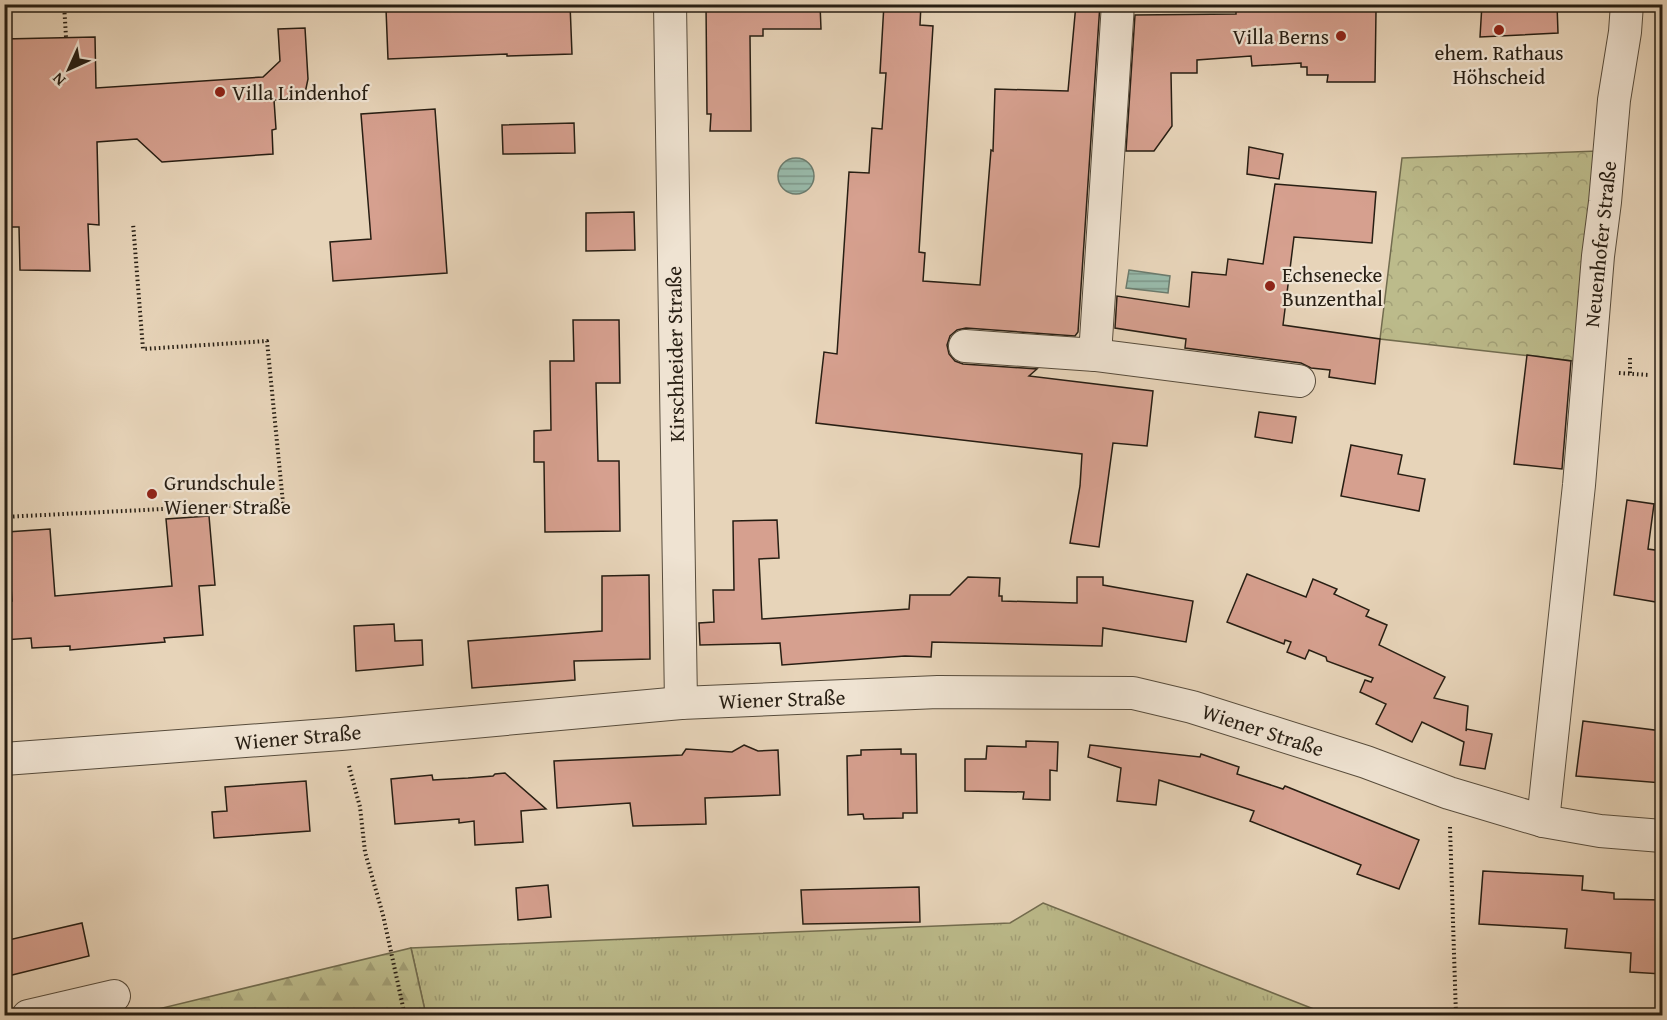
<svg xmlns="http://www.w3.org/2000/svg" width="1667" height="1020" viewBox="0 0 1667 1020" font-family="'Gentium Book Plus',serif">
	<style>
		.grass { fill: url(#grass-tufts); stroke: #726c4f; stroke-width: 1.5 }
		.forest { fill: url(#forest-firs); stroke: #726c4f; stroke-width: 1.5 }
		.park { fill: url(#park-crowns); stroke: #726c4f; stroke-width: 1.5 }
		.water { fill: url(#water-rules); stroke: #6b7b6d; stroke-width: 1.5 }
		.building { fill: #d6a08f; stroke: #271e13; stroke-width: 1.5 }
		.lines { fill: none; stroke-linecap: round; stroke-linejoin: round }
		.minor-casing { stroke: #574c3c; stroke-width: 34 }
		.path { stroke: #271e13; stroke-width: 4; stroke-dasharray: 1.5 3; stroke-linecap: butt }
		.minor { stroke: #efe3d2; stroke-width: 32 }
		.poi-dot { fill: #8f2418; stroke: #efe3d2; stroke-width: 2 }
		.labels { text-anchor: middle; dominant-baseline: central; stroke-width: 4.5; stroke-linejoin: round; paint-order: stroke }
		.poi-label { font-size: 21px; fill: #271e13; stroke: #efe3d2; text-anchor: start }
		.street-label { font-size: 21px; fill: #271e13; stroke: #efe3d2 }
	</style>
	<defs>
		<pattern id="grass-tufts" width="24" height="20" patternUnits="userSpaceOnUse" patternTransform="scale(1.5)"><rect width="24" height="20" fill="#bcbb8b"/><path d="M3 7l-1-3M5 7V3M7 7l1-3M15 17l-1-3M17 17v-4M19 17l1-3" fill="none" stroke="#a2a077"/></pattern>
		<pattern id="forest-firs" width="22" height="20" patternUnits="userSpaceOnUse" patternTransform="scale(1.5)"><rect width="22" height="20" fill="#bcbb8b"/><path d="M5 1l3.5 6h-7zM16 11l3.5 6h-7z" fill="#a2a077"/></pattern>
		<pattern id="park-crowns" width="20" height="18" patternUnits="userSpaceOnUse" patternTransform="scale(1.5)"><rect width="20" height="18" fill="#bcbb8b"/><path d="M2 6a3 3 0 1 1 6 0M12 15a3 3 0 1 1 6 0" fill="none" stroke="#a2a077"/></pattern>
		<pattern id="water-rules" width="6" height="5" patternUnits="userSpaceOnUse" patternTransform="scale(1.5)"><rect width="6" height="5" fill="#98b9a9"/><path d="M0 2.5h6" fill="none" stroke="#7c9688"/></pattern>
	</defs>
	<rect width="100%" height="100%" fill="#e7d4b9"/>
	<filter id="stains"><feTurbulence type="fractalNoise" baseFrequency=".00333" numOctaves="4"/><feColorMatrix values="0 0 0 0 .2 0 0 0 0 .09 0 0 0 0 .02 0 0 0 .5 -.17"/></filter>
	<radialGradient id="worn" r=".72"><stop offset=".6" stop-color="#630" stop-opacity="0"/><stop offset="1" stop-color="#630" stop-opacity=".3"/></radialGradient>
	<path class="grass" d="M1043,903L1329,1015H426L411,948L1010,923Z"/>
	<path class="forest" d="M411,948L426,1015H154V1010Z"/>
	<path class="park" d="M1598,151L1574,361L1380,339L1402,158Z"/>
	<g class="water">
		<circle cx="796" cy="176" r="18"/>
		<path d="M1129,270L1170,276L1168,293L1126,288Z"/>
	</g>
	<g class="building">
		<path d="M393,4H570L572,54L507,56V54L388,59L386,9H393Z"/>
		<path d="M706,4H820L821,29H763V36H750L751,131H710L711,114H707Z"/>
		<path d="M884,4H921L920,25L933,26L919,252L925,253L923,281L980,285L991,150L993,151L995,89L1068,91L1076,4H1100L1078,332L1075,336L966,328L957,330L950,336L947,345L949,354L955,361L963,364L1037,369L1029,376L1153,391L1147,446L1113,443L1099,547L1070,543L1080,486L1082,454L816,423L824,352L837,354L849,172L869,173L872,128L882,129L886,73H880Z"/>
		<path d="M1482,4H1557L1558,33L1480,37Z"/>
		<path d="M1286,8L1376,11L1375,82H1327L1328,75H1307V67H1301V63L1252,66L1251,56L1197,60V73H1171L1172,126L1154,151H1126L1135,15L1236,14V11Z"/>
		<path d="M305,28L308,79L304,98L274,100L276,129L272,130L273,154L162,162L137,139L97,142L99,225L88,224L90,271L20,270L19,227H9L8,203H4V39L95,37L96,88L263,77L280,61L278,29Z"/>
		<path d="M435,109L447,273L333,281L330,242L371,239L361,114Z"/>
		<path d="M574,123L575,153L503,154L502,125Z"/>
		<path d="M1249,147L1283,154L1279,179L1247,174Z"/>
		<path d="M1275,184L1376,192L1372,243L1294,237L1283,325L1380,339L1375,384L1329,377L1330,370L1311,368L1301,363L1185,348L1186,339L1115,328L1117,296L1189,307L1192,272L1226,275L1228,259L1263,264Z"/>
		<path d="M634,212L635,250L586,251V213Z"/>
		<path d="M573,320H619L620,383H596L598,461H619L620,531L545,532L544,462H534V431L551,430L550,361H574Z"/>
		<path d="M1527,355L1571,361L1562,469L1514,464Z"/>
		<path d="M1259,412L1296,417L1292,443L1255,437Z"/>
		<path d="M1351,445L1402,455L1398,474L1425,479L1419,511L1341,496Z"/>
		<path d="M1627,500L1654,504L1648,549L1662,551V603L1614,595Z"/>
		<path d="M209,516L215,585L199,586L203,635L164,638L165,642L70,650V646L32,648L31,638L4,640V601H12L7,532L50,529L55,596L172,586L166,519Z"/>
		<path d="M777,520L779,558L759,559L762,619L909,609L910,595H950L968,577L1000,578L999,596H1002V601L1077,603V577H1103V585L1193,601L1186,642L1103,628L1102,646L932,642L931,657L905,656L782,665L780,643L700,645L699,623L714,622L713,590H734L733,521Z"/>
		<path d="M1247,574L1306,597L1313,579L1337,589L1334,594L1369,610L1366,616L1387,625L1379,645L1445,677L1434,698L1468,706L1466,731L1467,729L1492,734L1485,769L1460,765L1464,742L1422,722L1412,742L1376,724L1386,704L1360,692L1365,680L1371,682L1373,678L1327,661L1326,657L1309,650L1305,659L1287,652L1291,642L1285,640L1284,644L1227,622Z"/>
		<path d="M649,575L650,659L574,661L575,680L472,688L468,641L602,631V576Z"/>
		<path d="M394,624L395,641L422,640L423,665L356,671L354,626Z"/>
		<path d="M1583,721L1662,731V783L1576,776Z"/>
		<path d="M1026,741L1058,742L1057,771L1050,770V800L1023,799L1024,792L965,791V759H986L987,746L1026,747Z"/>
		<path d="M744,745L758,751L778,750L780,795L705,798L706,824L633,826L630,803L557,808L554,761L682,755L686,749L732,752Z"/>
		<path d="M1090,745L1200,757L1201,754L1239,767L1237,774L1283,789L1285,786L1419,840L1399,889L1357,874L1361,865L1250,821L1254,811L1159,780L1156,805L1117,801L1121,768L1088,757Z"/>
		<path d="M901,749V754H916L917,813H903V818L864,819L863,814L848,815L847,756L861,755V750Z"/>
		<path d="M505,773L546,809L521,811L523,842L475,845L474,821L459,823V819L395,824L391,779L432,775L433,780L468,778L493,776L495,774Z"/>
		<path d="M306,781L310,831L214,838L212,812L227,811L225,787Z"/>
		<path d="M1483,871L1583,876L1582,890L1614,893V899L1662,900V974L1630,972L1631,953L1565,948L1567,929L1479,924Z"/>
		<path d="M548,885L551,917L518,920L516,888Z"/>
		<path d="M919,887L920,922L803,924L801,890Z"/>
		<path d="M82,923L89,956L4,977V941Z"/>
	</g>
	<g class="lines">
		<defs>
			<g id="minor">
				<path d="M670,4L681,703"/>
				<path d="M965,346L1095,355L1118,4"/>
				<path d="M1095,355L1299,381"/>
				<path d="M4,759L341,734L681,703L938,692L1133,693L1192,707L1366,762L1449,793L1543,821L1600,831L1662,836"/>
				<path d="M1543,821L1579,485L1598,256L1605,202L1614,100L1625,32L1627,4"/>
				<path d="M28,1016L114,996"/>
			</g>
		</defs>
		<use href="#minor" class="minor-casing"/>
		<g class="path">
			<path d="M64,4L66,37"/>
			<path d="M4,219H9"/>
			<path d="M1619,373L1649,375"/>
			<path d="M1630,373V357"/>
			<path d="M4,517L283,503L267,341L143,349L133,223"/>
			<path d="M349,766L360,807L365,852L383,915L405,1016"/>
			<path d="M1450,827L1456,1016"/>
		</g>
		<use href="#minor" class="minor"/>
	</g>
	<g class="poi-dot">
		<circle cx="1499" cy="30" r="6"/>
		<circle cx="1341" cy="36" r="6"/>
		<circle cx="220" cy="92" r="6"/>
		<circle cx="1270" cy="286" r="6"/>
		<circle cx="152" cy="494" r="6"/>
	</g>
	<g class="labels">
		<g class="poi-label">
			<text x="1329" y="36" text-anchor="end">Villa Berns</text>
			<text x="1499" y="52" text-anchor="middle">ehem. Rathaus<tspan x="1499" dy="24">Höhscheid</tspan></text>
			<text x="232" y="92">Villa Lindenhof</text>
			<text x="1282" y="274">Echsenecke<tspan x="1282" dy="24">Bunzenthal</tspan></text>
			<text x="164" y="482">Grundschule<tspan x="164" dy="24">Wiener Straße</tspan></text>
		</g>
		<g class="street-label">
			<text transform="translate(1600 244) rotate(-84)">Neuenhofer Straße</text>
			<text transform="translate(675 354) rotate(-91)">Kirschheider Straße</text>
			<text transform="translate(782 699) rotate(-2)">Wiener Straße</text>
			<text transform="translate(1263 730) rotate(18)">Wiener Straße</text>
			<text transform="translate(298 737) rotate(-5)">Wiener Straße</text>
		</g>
	</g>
	<rect width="1667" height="1020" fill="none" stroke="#e7d4b9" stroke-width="24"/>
	<rect x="6" y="6" width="1655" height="1008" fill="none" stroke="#271e13" stroke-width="3"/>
	<rect x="12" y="12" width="1643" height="996" fill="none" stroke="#271e13" stroke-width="1.5"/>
	<g transform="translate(69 69) rotate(225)" stroke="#efe3d2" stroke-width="4.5" paint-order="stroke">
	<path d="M0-4.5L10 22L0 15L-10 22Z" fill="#271e13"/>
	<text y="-9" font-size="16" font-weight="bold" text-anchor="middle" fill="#271e13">N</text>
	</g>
	<rect width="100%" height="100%" filter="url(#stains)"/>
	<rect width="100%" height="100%" fill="url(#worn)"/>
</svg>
